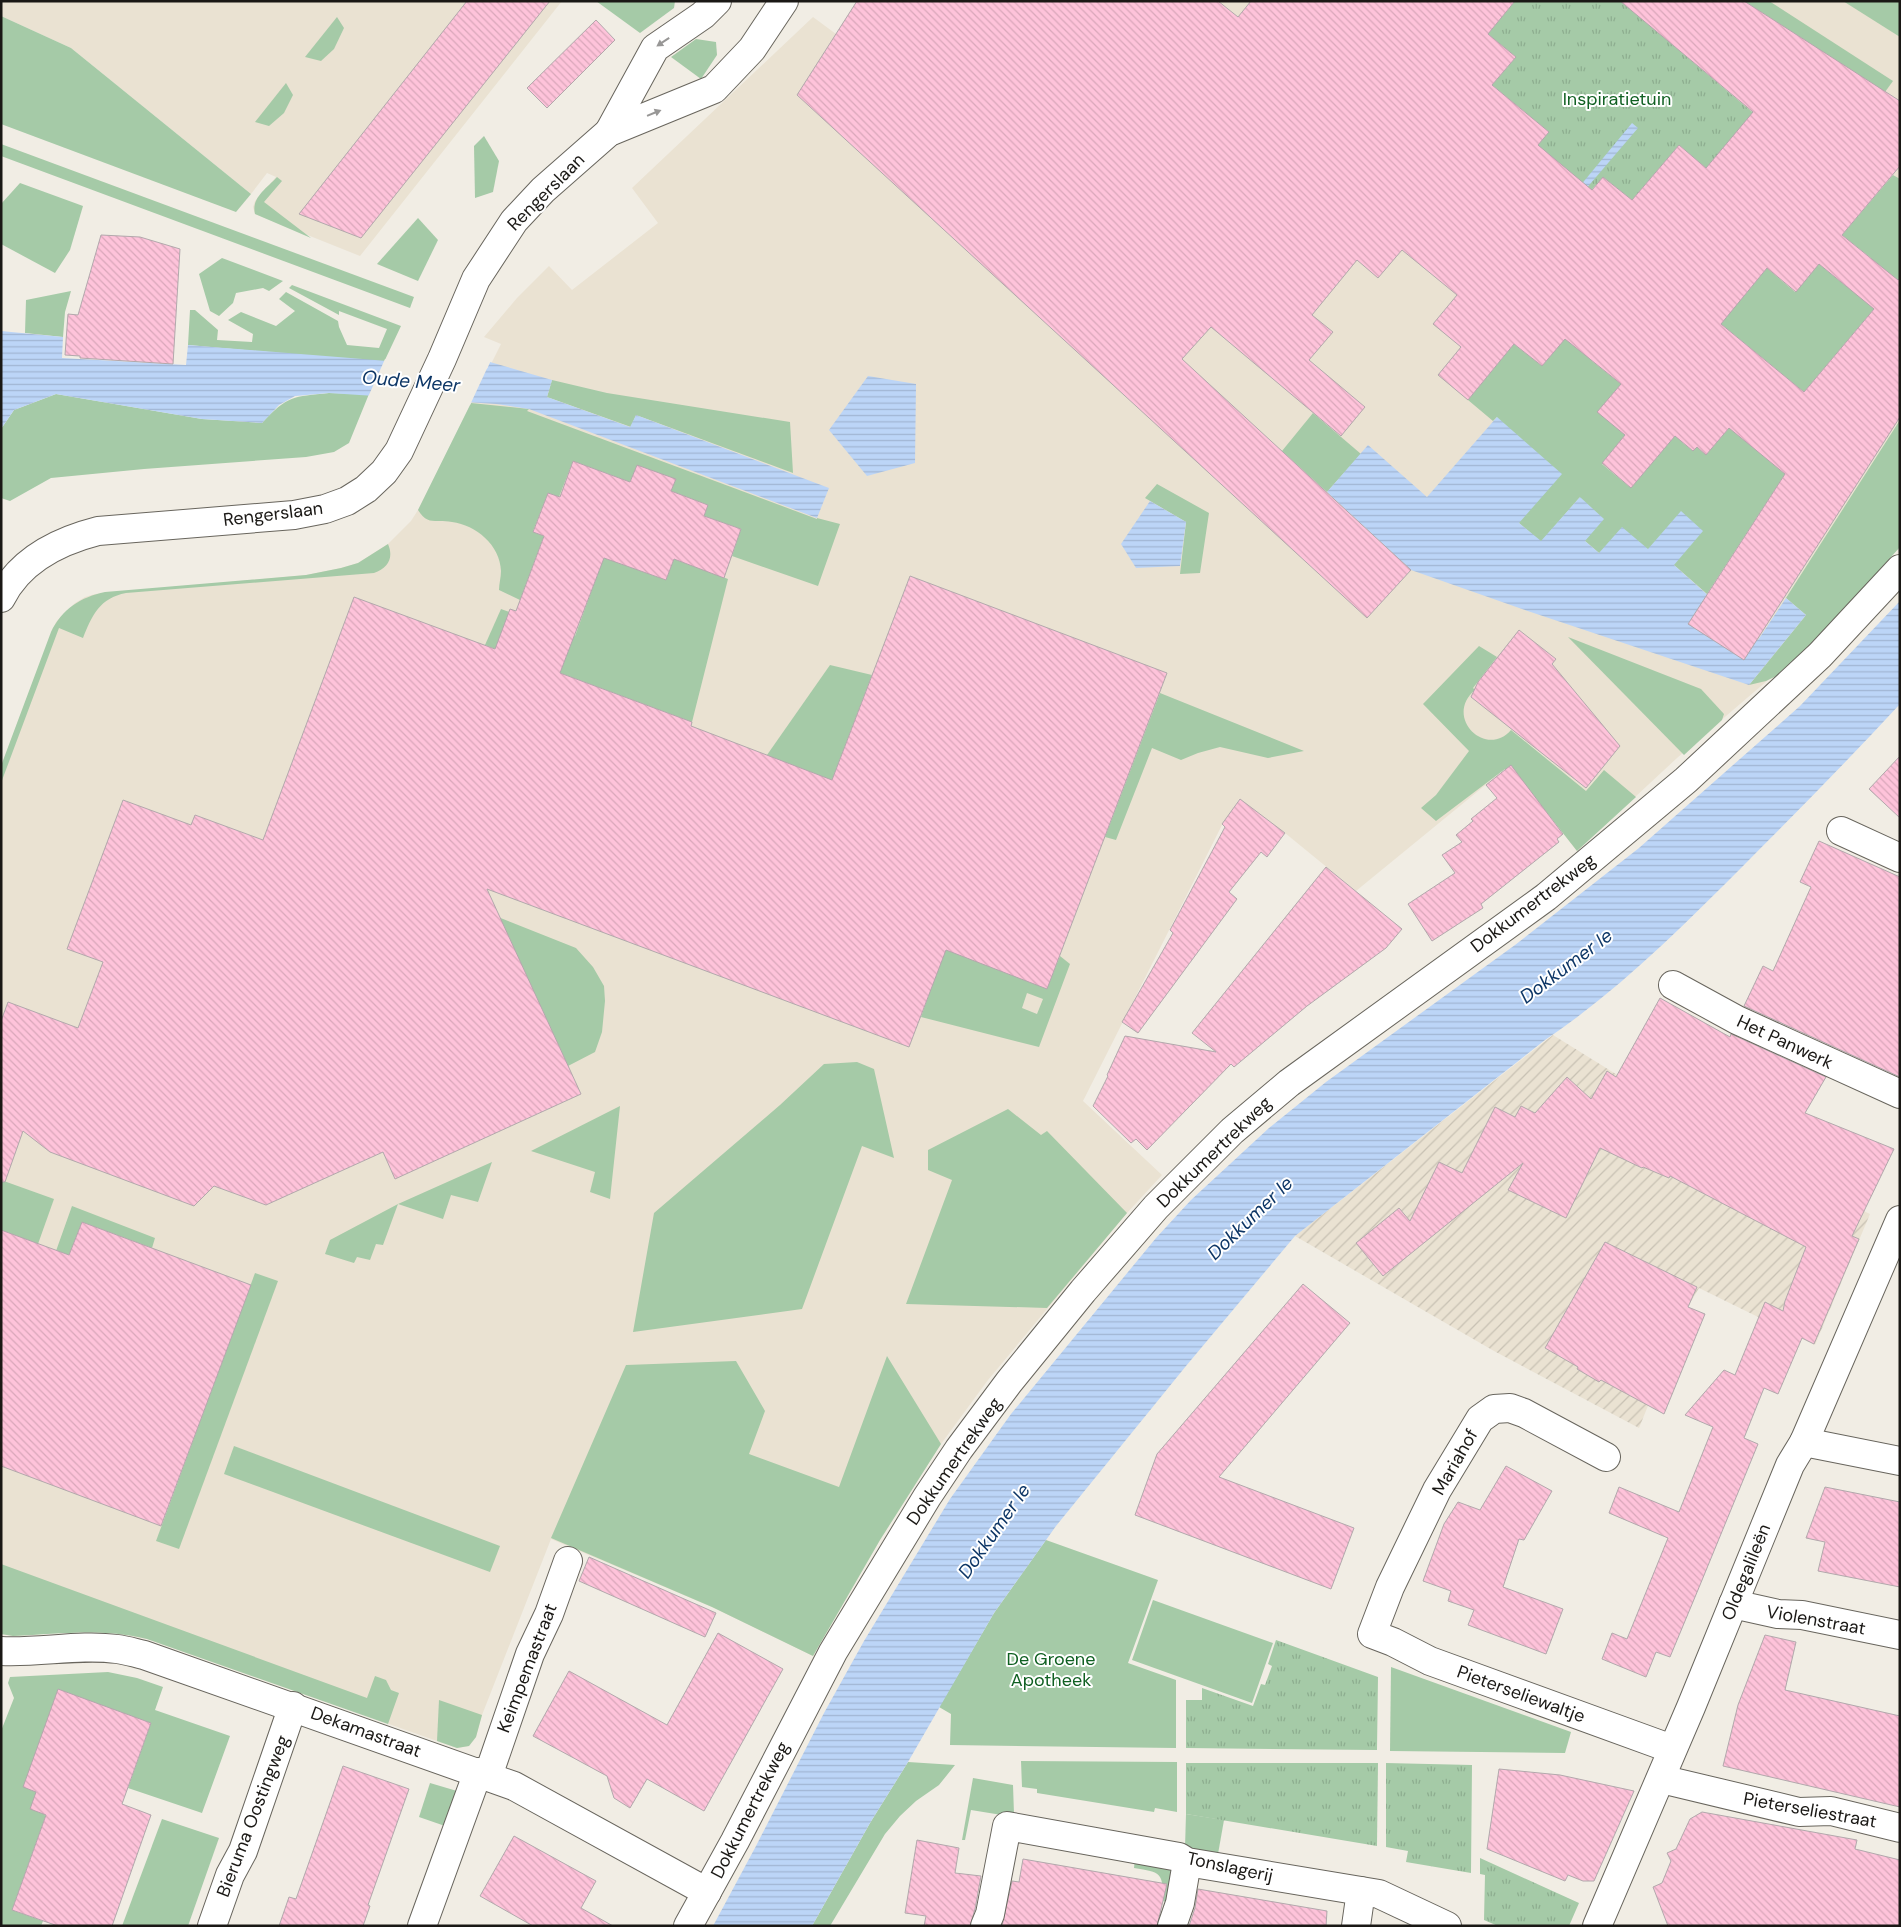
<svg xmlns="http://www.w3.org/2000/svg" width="1901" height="1927" viewBox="0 0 1901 1927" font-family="'DM Sans',sans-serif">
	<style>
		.built { fill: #eae2d2 }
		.industrial { fill: url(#industrial-furrows) }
		.green { fill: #a5caa7; fill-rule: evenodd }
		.park { fill: url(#park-tufts) }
		.water { fill: url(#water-rules) }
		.pier { fill: #f1ede4 }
		.building { fill: url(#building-back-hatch); stroke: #b2a8ac; fill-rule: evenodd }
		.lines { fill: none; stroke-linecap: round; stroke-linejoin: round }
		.minor-casing { stroke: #68655d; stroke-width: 30 }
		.minor { stroke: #fff; stroke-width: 28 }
		.oneway { fill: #989796 }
		.labels { text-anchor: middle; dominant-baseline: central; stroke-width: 4; stroke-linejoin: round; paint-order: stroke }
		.park-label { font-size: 18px; fill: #106022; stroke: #fff }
		.street-label { font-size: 18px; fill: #1a1815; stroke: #fff }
		.water-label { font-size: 19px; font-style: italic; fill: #0d3666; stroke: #fff }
	</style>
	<defs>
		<pattern id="industrial-furrows" width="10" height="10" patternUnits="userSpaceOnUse" patternTransform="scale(1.25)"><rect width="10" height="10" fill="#eae2d2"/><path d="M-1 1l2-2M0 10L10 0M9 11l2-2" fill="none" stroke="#c8c1b3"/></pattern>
		<pattern id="park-tufts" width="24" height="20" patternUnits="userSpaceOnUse" patternTransform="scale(1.25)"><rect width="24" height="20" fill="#a5caa7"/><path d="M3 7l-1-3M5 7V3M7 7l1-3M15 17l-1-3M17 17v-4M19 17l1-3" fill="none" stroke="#8dad8f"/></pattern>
		<pattern id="water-rules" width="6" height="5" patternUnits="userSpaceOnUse" patternTransform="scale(1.25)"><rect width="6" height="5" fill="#bcd5f7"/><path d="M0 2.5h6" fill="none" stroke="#a1b6d3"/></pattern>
		<pattern id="building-back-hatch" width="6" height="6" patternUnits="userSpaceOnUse" patternTransform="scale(1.25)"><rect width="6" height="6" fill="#fec3da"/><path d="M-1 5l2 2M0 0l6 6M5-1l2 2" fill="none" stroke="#d9a7ba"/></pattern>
	</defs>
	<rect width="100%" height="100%" fill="#f1ede4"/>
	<g class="built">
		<path d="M1,1H562L360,256L255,214L253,207L255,201L276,177L267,173L251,194L71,48L1,16Z"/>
		<path d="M857,1H1900V543L1781,669L1677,758L1577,851L1522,781L1505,769L1356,891L1285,833L1239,799L1222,825L1083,1101L1162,1175L1127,1213L988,1380L941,1444L880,1540L813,1656L712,1607L551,1539L482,1715L476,1737L469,1746L457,1748L147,1639L110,1632L89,1631L13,1636L1,1634V766L56,622L75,603L85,597L95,594L306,575L341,568L358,563L388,544L411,521L418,510L501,344L484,337L517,298L549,266L572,290L658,223L632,188L813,17L836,34Z"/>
	</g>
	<path class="industrial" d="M1553,1035L1756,1161L1870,1214L1815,1345L1699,1288L1688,1307L1639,1428L1494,1351L1295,1236Z"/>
	<g class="green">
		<path d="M596,1H675L674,8L640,33Z"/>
		<path d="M1744,1H1769L1893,81L1885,92Z"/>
		<path d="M1843,1H1900V37Z"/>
		<path d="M1,16L71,48L251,194L236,212L1,124Z"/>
		<path d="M337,17L344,28L334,49L321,61L305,57Z"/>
		<path d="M696,39L716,42L717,55L701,79L671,57Z"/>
		<path d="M286,83L293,95L284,113L269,126L255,122Z"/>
		<path d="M484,136L499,161L493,192L475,198L474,146Z"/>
		<path d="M1,144L414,297L410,308L1,156Z"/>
		<path d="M1893,175L1900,179V278L1804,392L1699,306L1716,273L1744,296L1767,268L1795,292L1819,264L1847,287L1871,258L1842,235Z"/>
		<path d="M277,177L282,181L264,202L311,238L255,214C251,198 266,189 277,177Z"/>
		<path d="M20,183L83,206L70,250L55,273L1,244V204Z"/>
		<path d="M418,218L438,240L418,281L377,264Z"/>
		<path d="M222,258L283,281L269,291L263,288L236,293L233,303L219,316L210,311L199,274Z"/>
		<path d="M292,285L401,326L384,362L188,345L190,310H195L218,330L217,340L252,342L253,334L228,320L241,312L276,326L295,311L279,299L286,292L338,321L339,327L347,345L379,348L387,329L339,311V315L289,288Z"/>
		<path d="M71,291L65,312L63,337L25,333L26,300Z"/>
		<path d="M1589,310L1592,361L1621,384L1598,412L1625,435L1602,464L1631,488L1678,432L1683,443L1693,451L1697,447L1706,455L1730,427L1785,474L1707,594L1674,565L1648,549L1599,553L1585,541L1580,497L1541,542L1519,523L1497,417L1493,421L1468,400L1514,344L1542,366Z"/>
		<path d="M552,380L607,393L790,422L793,473L636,415L631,427L547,397Z"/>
		<path d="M329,393L369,394L349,443L334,452L306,457L144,469L51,478L10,501L1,498V429L14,410L56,394L202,419L262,423C288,395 293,397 329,393Z"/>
		<path d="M471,403L529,409L527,411L817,519V518L840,524L818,586L732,556L741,529L704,516L708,505L671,491L675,480L630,482L573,461L559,497L548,493L533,531L544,536L520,600L499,590C499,584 501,577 501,571C500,545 476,525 452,522C435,519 428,526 418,510Z"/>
		<path d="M1313,413L1361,454L1327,492L1282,451Z"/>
		<path d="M1900,420V547L1833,622L1785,672L1766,681L1749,685L1806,615L1786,598Z"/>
		<path d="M1157,484L1209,513L1200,573L1180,574L1186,522L1145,498Z"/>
		<path d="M388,544C394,558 388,568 374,573L126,593C100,598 92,615 83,638L59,628L1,783V766L51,632C62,609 81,597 105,592L306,575L341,568L358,563Z"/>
		<path d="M608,546L627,566L666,580L674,559L728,579L692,722L544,667L558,630L575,636Z"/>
		<path d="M501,609L541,623L527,661L485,645Z"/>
		<path d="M1568,637L1701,689L1724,714L1722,720L1684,755Z"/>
		<path d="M1479,646L1497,657L1473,688L1475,690C1443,717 1486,759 1511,730L1586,791L1604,770L1636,797L1577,851L1522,781L1505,769L1436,821L1421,808L1436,795L1469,751L1423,704Z"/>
		<path d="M830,665L872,675L832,780L763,764L767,755Z"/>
		<path d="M1160,693L1304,751L1268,758L1220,747L1198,753L1181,760L1152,748L1116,840L1105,837Z"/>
		<path d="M483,911L576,948L593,967L604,986L605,1001L602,1032L595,1052L568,1066L516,953Z"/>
		<path d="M945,949L1047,988L1060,956L1070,964L1039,1047L921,1017ZM1027,993L1043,999L1037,1014L1022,1008Z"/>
		<path d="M857,1062L874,1069L894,1158L862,1146L802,1309L633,1332L654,1213L780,1105L824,1064Z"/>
		<path d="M620,1106L610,1199L590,1192L595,1172L531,1151Z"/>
		<path d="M1008,1109L1041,1135L1047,1131L1127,1213L1047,1308L906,1304L952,1180L928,1170V1150Z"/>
		<path d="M492,1162L478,1202L451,1195L443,1219L398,1204L383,1245L376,1244L370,1260L357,1257L354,1263L325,1254L330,1240L398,1204Z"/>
		<path d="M1,1180L54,1199L38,1244L1,1230Z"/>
		<path d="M72,1206L155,1238L152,1248L82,1222L69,1255L56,1251Z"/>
		<path d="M255,1273L278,1281L179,1549L156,1541Z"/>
		<path d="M887,1356L941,1444L880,1540L813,1656L712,1607L551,1538L626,1365L736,1361L765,1411L749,1454L839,1487Z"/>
		<path d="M234,1446L500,1546L490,1572L224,1474Z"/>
		<path d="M1046,1540L1158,1580L1128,1663L1176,1680V1748L950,1745L951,1714L939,1707L994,1613Z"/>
		<path d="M1,1564L367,1698L375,1676L386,1680L391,1690L399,1693L388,1724L147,1639C100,1628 61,1634 13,1636L1,1634Z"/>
		<path d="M1153,1600L1273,1643L1252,1703L1132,1660Z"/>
		<path d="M1391,1667L1571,1732L1565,1753L1390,1751Z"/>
		<path d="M108,1672L137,1678L163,1687L155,1710L230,1736L202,1813L128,1788L151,1723L36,1792L46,1815L12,1910L43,1921L41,1926H1V1731L14,1698L8,1683L10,1677Z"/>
		<path d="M439,1700L482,1715L476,1737L469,1746L457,1748L437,1741Z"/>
		<path d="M1021,1761L1177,1762V1812L1155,1808L1154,1812L1037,1793V1789L1022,1787Z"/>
		<path d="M908,1762L955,1765L939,1785L916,1801L900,1816L885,1834L830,1926H812L870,1823Z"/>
		<path d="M973,1778L1013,1785L1014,1814V1817L971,1810L965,1840H962Z"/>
		<path d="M430,1783L457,1791L445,1826L419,1817Z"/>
		<path d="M1186,1814L1224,1820L1218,1854L1185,1848Z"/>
		<path d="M162,1819L219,1838L188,1926H122Z"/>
		<path d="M1135,1858L1166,1863L1176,1872L1168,1902L1162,1901C1164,1873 1161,1872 1134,1868Z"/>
	</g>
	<g class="park">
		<path d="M1515,1H1621L1758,117L1706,168L1679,145L1632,200L1603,177L1578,205L1537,145L1549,132L1492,85L1516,57L1488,34Z"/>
		<path d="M1276,1640L1378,1677L1377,1750L1186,1748V1700H1202V1688L1253,1706L1261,1684L1265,1685L1272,1666L1268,1664Z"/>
		<path d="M1186,1763H1378L1377,1846L1186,1814Z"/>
		<path d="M1386,1763L1472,1765L1471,1873L1406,1862L1408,1851L1386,1847Z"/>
		<path d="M1480,1858L1579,1903L1569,1926H1498L1484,1920L1485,1875L1480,1874Z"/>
	</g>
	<g class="water">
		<path d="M1632,123L1638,128L1585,190L1580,186Z"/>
		<path d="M1,331L63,337L62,358L186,365L188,345L487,369L490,362L552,380L547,397L630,427L636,415L829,488L817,518L529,409L496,404L329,393L295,396L279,405L262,423L202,419L56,394L14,410L1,429Z"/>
		<path d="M868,376L916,384L915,463L867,476L829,430Z"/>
		<path d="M1497,417L1562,474L1519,523L1541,541L1580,497L1604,519L1585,541L1599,553L1622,527L1648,549L1681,511L1703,531L1674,565L1758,640L1786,598L1806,615L1749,685L1522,609L1411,570L1327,492L1368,445L1427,497Z"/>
		<path d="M1150,501L1186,522L1180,566L1136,568L1121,544Z"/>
		<path d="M1900,601V704C1849,759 1797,812 1744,865C1683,926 1617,992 1545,1040L1295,1236L1186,1366L1056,1526L994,1613L908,1762L870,1823L812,1926H713L756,1846L824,1713L864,1641L950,1499L1011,1414L1156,1238L1191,1200L1269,1128L1326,1082L1515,945L1639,848L1800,706Z"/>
	</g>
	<path class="pier" d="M385,359L485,367L487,362H490L470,405L368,397Z"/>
	<g class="building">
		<path d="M467,1H550L361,238L299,214Z"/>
		<path d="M857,1H1218L1238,17L1251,1H1515L1488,34L1516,57L1492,85L1549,132L1538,145L1592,190L1603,177L1632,200L1679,145L1706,168L1753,112L1620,1H1744L1900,101V166L1842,235L1898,280L1900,278V417L1744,660L1688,624L1785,474L1729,428L1706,455L1697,447L1693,451L1675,436L1631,488L1602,463L1625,435L1597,412L1621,384L1565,339L1542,366L1514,344L1468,400L1438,375L1461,347L1433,324L1457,295L1402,250L1378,278L1357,260L1312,315L1333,332L1309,360L1365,407L1341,436L1211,327L1182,359L1411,570L1367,618L797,95ZM1819,264L1874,309L1804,392L1721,324L1767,268L1796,292Z"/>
		<path d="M596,20L615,40L547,108L527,88Z"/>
		<path d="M101,235L140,237L180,249L173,364L80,358V356L65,355L68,314L78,315Z"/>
		<path d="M573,461L630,482L637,465L676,479L671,491L708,505L704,516L741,529L724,578L674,559L666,580L604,558L560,673L692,722L691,726L832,780L910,576L1167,673L1047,989L946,950L909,1047L487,889L581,1094L395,1179L383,1152L266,1205L214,1186L194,1206L50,1152L23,1131L5,1182H1V1021L8,1002L78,1028L103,962L67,949L123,800L191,825L195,815L263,840L354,597L495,649L510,609L516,611L544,536L533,532L548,493L560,497Z"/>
		<path d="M1519,630L1556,659L1552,664L1620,746L1586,788L1471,697L1478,682Z"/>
		<path d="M1900,756V818L1869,789Z"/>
		<path d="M1511,765L1563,834L1557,839L1559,842L1481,904L1483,908L1432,941L1408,904L1455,873L1442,855L1462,842L1456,835L1473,821L1471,819L1497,798L1486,785Z"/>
		<path d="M1240,799L1285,833L1267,857L1261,852L1229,892L1237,899L1138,1033L1122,1022L1173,933L1170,930L1225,827L1222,824Z"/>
		<path d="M1819,841L1900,877V1077L1744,1006L1763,966L1773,971L1811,887L1800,882Z"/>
		<path d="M1326,867L1402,929L1386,948L1307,1006L1234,1067L1231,1064L1147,1150L1136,1139L1131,1143L1093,1106L1108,1076L1107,1075L1125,1036L1216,1052L1192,1033Z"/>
		<path d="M1660,998L1730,1037L1731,1034L1826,1077L1805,1113L1894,1149L1852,1236L1859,1239L1814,1344L1802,1338L1778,1394L1764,1388L1744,1438L1758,1444L1700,1585L1670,1657L1656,1652L1646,1677L1602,1659L1612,1633L1627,1639L1668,1538L1609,1513L1619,1487L1679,1512L1713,1427L1685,1415L1724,1370L1735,1375L1765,1302L1783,1311L1785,1301L1806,1247L1670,1176L1669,1178L1643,1167L1642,1168L1600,1148L1566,1218L1508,1190L1523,1163L1383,1276L1356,1243L1399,1208L1410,1221L1439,1162L1462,1173L1495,1107L1515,1117L1521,1106L1535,1113L1567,1077L1591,1099L1607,1071L1616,1077Z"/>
		<path d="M82,1222L251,1285L161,1526L1,1466V1230L69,1255Z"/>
		<path d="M1605,1242L1697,1287L1688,1307L1705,1314L1664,1414L1601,1380L1599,1382L1577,1369L1578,1367L1545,1348Z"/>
		<path d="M1303,1284L1350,1323L1219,1477L1354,1528L1331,1589L1135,1515L1157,1454Z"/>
		<path d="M1506,1466L1552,1491L1524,1540L1519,1539L1503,1587L1563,1609L1546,1654L1468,1625L1474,1610L1448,1601L1451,1591L1423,1581L1444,1524L1458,1502L1480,1510Z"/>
		<path d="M1825,1487L1900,1502V1587L1818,1571L1825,1542L1806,1538Z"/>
		<path d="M589,1557L716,1613L705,1637L579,1581Z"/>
		<path d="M718,1633L783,1669L704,1811L647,1779L630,1808L614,1798L607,1776L533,1736L569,1671L667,1725Z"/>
		<path d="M1765,1635L1796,1642L1785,1690L1900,1716V1807L1723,1766L1738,1705Z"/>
		<path d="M58,1689L151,1723L122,1804L151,1815L112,1926H58L12,1910L46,1815L30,1809L36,1792L23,1787Z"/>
		<path d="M343,1766L409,1789L368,1905L370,1906L363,1926H279L289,1897L296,1899Z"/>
		<path d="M1499,1769L1560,1775L1634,1791L1594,1881H1583L1568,1875L1565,1881L1487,1849Z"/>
		<path d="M1702,1812L1857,1840L1855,1849L1900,1860V1926H1668L1653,1887L1662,1883L1671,1861L1667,1853L1676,1849L1690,1819Z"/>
		<path d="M514,1836L596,1881L581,1908L613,1926H533L480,1896Z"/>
		<path d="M917,1840L959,1848L955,1873L981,1876L975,1909L970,1926H924L926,1916L905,1913Z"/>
		<path d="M1023,1859L1167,1884L1157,1926H1002L1012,1881L1019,1882Z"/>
		<path d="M1198,1889L1327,1911L1326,1926H1189L1195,1908Z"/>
	</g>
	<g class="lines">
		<defs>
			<g id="minor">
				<path d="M609,132L655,48L703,15L717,1"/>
				<path d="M1,598C20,560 59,541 98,531L294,515L325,509L347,501L366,489L384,472L399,451L442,359L476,279L514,221L543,190L609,132L714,89L752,49L784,1"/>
				<path d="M1841,831L1900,858"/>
				<path d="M1673,985L1737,1020L1900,1094"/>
				<path d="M1804,1442L1900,1461"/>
				<path d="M1606,1457L1524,1413L1510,1408L1494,1409L1480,1419L1437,1490L1390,1587L1372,1634L1393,1642L1430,1661L1672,1749"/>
				<path d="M1733,1604L1778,1614L1802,1615L1900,1635"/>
				<path d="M1,1651C40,1653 79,1644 117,1649C126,1650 135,1653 144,1655L514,1786L707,1892"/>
				<path d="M488,1776L530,1654L549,1614L568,1561"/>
				<path d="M1661,1779L1799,1812L1831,1811L1900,1828"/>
				<path d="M212,1926L230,1875L243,1851L293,1706"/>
				<path d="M422,1926L478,1772"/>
				<path d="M688,1926L735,1841L833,1652L927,1497L959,1449L1009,1382L1083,1291L1156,1207L1232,1131L1289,1083L1546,897L1686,780L1820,655L1900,569"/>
				<path d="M985,1926L990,1914L1007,1826L1179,1857L1187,1862L1379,1894L1447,1926"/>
				<path d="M1172,1926L1180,1903L1187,1862"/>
				<path d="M1356,1926L1361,1891"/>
				<path d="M1597,1926L1691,1707L1790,1465L1804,1442L1900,1220"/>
			</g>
		</defs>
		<use href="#minor" class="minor-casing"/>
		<use href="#minor" class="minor"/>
	</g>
	<defs><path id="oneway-solid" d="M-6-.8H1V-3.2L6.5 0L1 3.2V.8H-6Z" transform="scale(1.25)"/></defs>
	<g class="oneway">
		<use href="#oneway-solid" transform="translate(663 42) rotate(146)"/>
		<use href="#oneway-solid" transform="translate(654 113) rotate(-22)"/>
	</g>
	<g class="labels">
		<g class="park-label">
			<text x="1617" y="99">Inspiratietuin</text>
			<text x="1051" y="1659">De Groene<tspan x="1051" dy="21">Apotheek</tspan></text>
		</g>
		<g class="street-label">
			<text transform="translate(546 192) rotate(-45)">Rengerslaan</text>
			<text transform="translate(273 514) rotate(-7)">Rengerslaan</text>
			<text transform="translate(1533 903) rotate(-37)">Dokkumertrekweg</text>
			<text transform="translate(1785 1042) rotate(25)">Het Panwerk</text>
			<text transform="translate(1214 1152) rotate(-44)">Dokkumertrekweg</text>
			<text transform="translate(954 1461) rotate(-55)">Dokkumertrekweg</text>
			<text transform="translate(1455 1462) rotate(-60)">Mariahof</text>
			<text transform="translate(1746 1572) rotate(-68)">Oldegalileën</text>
			<text transform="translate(1816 1620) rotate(10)">Violenstraat</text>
			<text transform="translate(527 1668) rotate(-69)">Keimpemastraat</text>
			<text transform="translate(1521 1694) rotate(20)">Pieterseliewaltje</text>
			<text transform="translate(366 1732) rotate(20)">Dekamastraat</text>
			<text transform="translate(750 1810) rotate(-63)">Dokkumertrekweg</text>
			<text transform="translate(1810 1810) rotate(10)">Pieterseliestraat</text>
			<text transform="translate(253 1816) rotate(-69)">Bieruma Oostingweg</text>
			<text transform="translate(1230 1867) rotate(12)">Tonslagerij</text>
		</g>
		<g class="water-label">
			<text transform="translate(411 381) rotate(5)">Oude Meer</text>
			<text transform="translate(1566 966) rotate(-37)">Dokkumer Ie</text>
			<text transform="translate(1250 1218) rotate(-44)">Dokkumer Ie</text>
			<text transform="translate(994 1531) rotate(-55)">Dokkumer Ie</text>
		</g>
	</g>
	<rect width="1901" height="1927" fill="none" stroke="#1a1815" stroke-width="5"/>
</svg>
